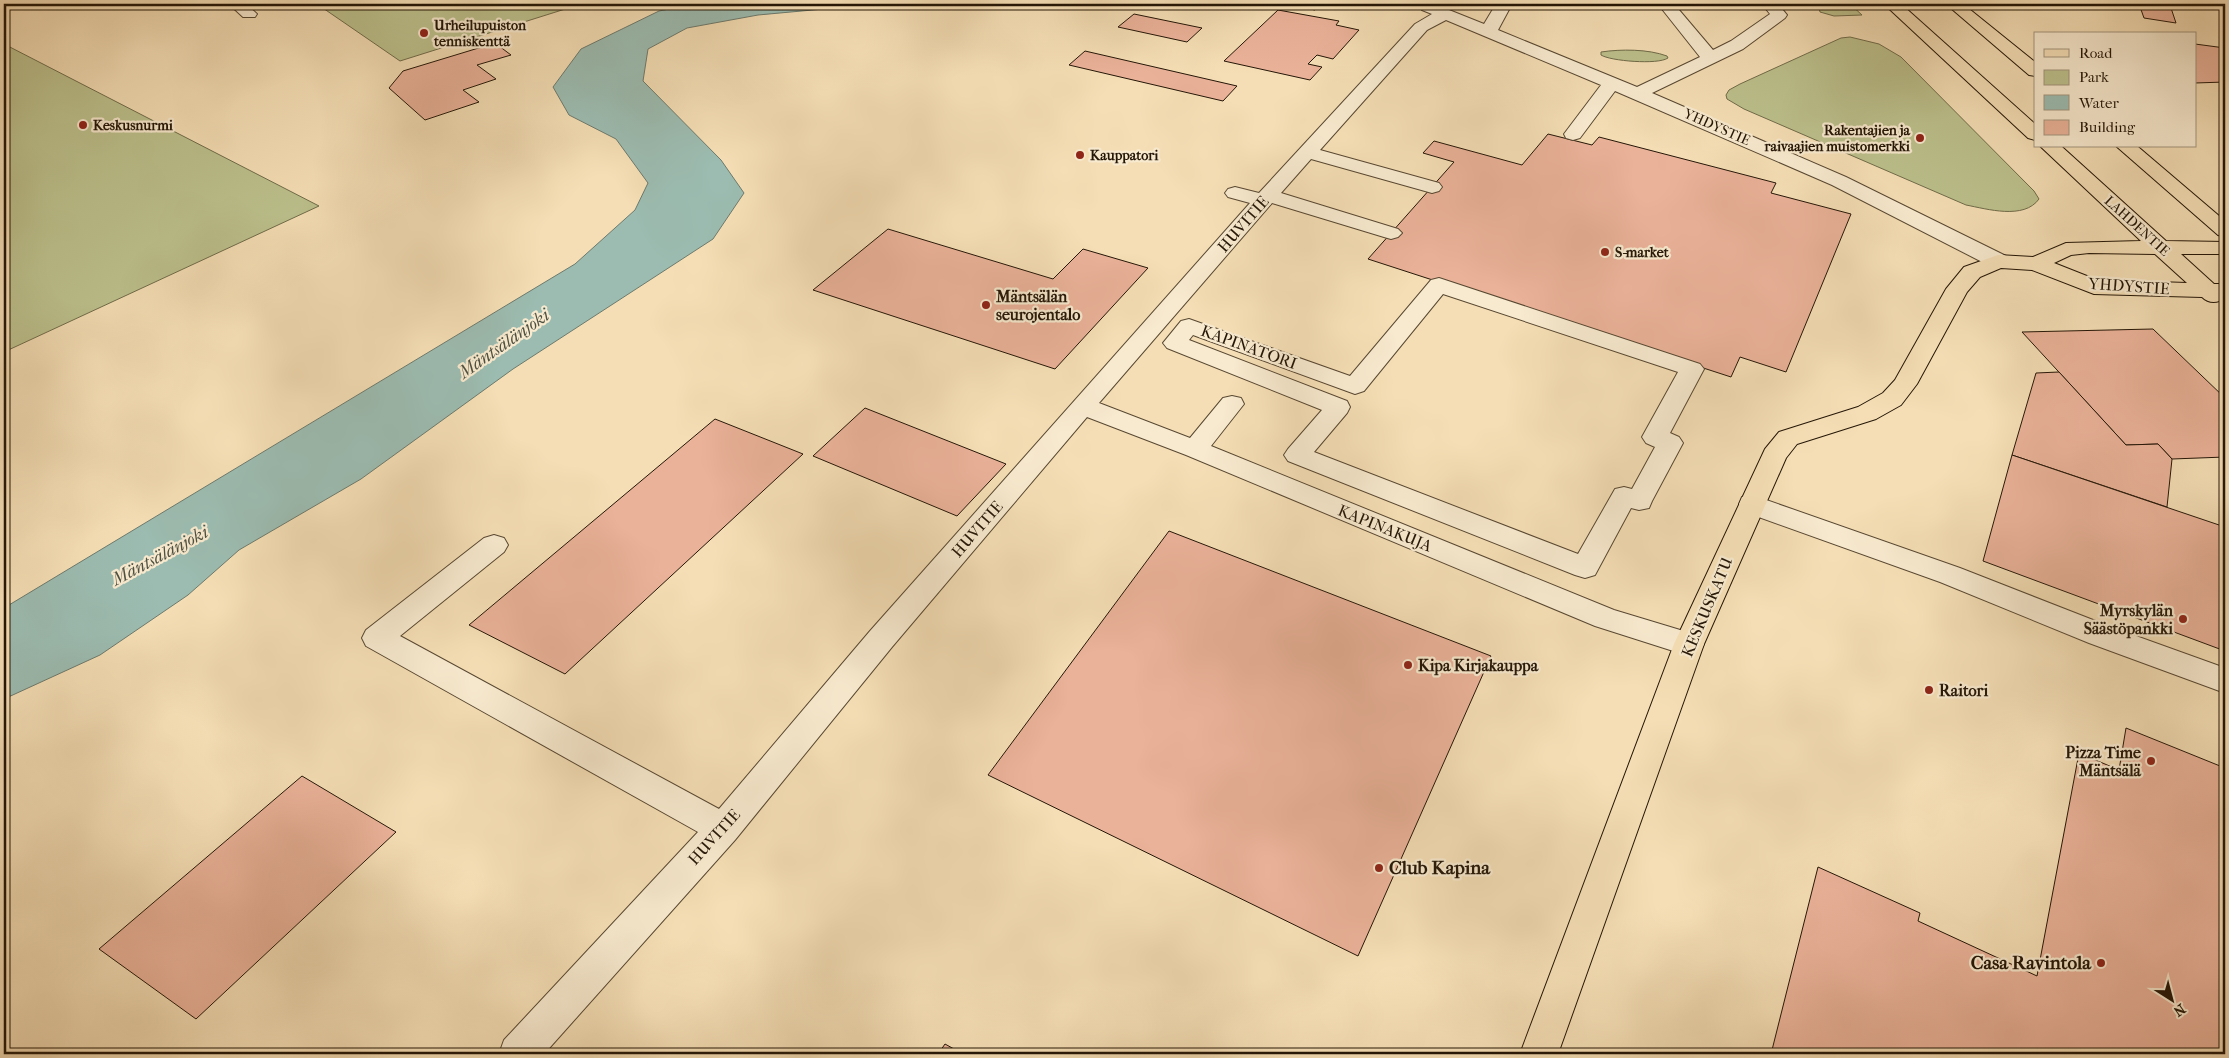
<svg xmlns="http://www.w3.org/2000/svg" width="2229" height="1058" viewBox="0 0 2229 1058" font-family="'IM FELL French Canon',serif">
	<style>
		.green { fill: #bcc18d; stroke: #706c4a }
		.water { fill: #9cbcb1; stroke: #6c7a6d }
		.building { fill: #eab299; stroke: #241607 }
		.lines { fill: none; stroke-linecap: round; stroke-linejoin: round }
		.minor-casing { stroke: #584832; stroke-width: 2 }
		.major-casing { stroke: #241607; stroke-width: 2 }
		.minor { fill: #f8eacf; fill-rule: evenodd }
		.major { fill: #f5deb5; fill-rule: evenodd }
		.poi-dot { fill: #8f2418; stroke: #f8eacf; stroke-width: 2 }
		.labels { text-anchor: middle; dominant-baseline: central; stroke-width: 4.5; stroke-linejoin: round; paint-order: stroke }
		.far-poi-label { font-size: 14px; font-weight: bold; fill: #241607; stroke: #f8eacf; text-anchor: start }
		.far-street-label { font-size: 14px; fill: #241607; stroke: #f8eacf }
		.street-label { font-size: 16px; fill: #241607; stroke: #f8eacf }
		.poi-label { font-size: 16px; font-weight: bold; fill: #241607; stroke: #f8eacf; text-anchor: start }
		.water-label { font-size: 18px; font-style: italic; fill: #4e5042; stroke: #f8eacf }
		.near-poi-label { font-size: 19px; font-weight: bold; fill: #241607; stroke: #f8eacf; text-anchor: start }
	</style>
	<rect width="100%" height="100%" fill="#f5deb5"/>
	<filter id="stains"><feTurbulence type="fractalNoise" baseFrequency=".004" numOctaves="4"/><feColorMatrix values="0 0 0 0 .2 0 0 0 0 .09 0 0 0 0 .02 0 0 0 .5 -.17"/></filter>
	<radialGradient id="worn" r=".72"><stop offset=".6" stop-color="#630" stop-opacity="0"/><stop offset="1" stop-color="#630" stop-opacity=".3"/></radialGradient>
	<g class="green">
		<path d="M317,4H576L578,5L400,61Z"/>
		<path d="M1824,4H1850L1862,15L1834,16L1820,12L1819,8H1827Z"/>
		<path d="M1850,37L1879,44L1901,57L2034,191L2039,199C2024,220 1987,209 1966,205L1744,109L1727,99L1726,95L1729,90L1740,84L1841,38Z"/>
		<path d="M4,44L319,206L4,352Z"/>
		<path d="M1601,52C1621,49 1648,49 1667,56L1668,58C1658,65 1610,61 1601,55Z"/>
	</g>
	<path class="water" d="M695,4H878L758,15L687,28L648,49L643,81L721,160L744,193L713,239L513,369L361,479L239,550L188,595L100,655L4,699V608L575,264L635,210L648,183L616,139L569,115L553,87L581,49L659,11Z"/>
	<g class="building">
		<path d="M1286,4H1321L1315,10Z"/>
		<path d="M1570,4H1643L1647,9H1573Z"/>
		<path d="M2139,4L2171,8L2176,23L2144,18Z"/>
		<path d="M1278,10L1339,21L1336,25L1359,30L1333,59L1317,55L1308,64L1322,67L1310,80L1224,61Z"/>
		<path d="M1134,14L1202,28L1187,42L1118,27Z"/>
		<path d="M495,43L511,55L477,65L496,79L463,90L479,102L425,120L389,88L403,71Z"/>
		<path d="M2195,44L2225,48V82L2195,83Z"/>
		<path d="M1085,51L1237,86L1223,101L1069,65Z"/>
		<path d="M1548,134L1592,145L1599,137L1776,183L1771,193L1851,214L1786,372L1740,357L1731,377L1368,259L1454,162L1423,153L1434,141L1522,165Z"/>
		<path d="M888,229L1053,279L1083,249L1148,268L1055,369L813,290Z"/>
		<path d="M2153,329L2225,398V457L2172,459L2158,444L2126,445L2022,332Z"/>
		<path d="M2059,372L2126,445L2158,444L2172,459L2167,507L2012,455L2036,373Z"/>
		<path d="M865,408L1006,464L957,516L813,456Z"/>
		<path d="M715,419L803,454L565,674L469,625Z"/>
		<path d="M2012,455L2225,527V651L1983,561Z"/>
		<path d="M1169,531L1491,656L1358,956L988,775Z"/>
		<path d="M2126,728L2225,768V1054H1771L1818,867L1920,913L1918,921L2037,976L2079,753L2119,770Z"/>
		<path d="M302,776L396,832L196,1019L99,949Z"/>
		<path d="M945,1044L963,1054H938Z"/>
	</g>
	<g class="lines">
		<defs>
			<g id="minor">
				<path d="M229,4H246L257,14L255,17H243Z"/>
				<path d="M1422,4H1434L1484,24L1496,4H1512L1498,30L1637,87L1700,57L1658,4H1674L1713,50L1731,41L1770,14L1762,4H1778L1787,15L1785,18L1743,49L1652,93L1846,177L2006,256L2009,261L2006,266L1998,267L1990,266L1832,185L1615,91L1580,138L1573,140L1566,138L1564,134L1601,85L1446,20L1427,30L1320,150L1439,183L1442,187L1439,191L1432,193L1425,191L1311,159L1281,193L1398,229L1402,233L1398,237L1391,239L1384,237L1272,203L1099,403L1190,438L1223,398L1232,396L1241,398L1244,404L1211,446L1614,610L1700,636L1704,644L1700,652L1689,656L1595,626L1186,455L1087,417L892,647L735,840L544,1054H499L504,1040L698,832L366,646L362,638L366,630L484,538L494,535L504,538L508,545L504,552L400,636L719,809L870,631L1250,203L1228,197L1225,193L1228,189L1235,187L1259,193L1415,24L1432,14L1422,10L1420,7Z"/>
				<path d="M1439,278L1700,364L1704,369L1670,433L1679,437L1683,443L1652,501L1649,508L1639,510L1631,508L1595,575L1585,578L1575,575L1288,461L1284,455L1288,449L1322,410L1167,348L1163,343L1181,321L1189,319L1350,376L1431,280ZM1443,294L1678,372L1642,437L1646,443L1655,447L1632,489L1624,487L1615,489L1578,554L1314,452L1347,413L1350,407L1347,401L1189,340L1193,335L1355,394L1364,391Z"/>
				<path d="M1752,495L1960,568L2111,627L2225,668V693L2089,643L1940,582L1742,511L1739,504L1742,497Z"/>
			</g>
			<g id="major">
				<path d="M1884,4H1901L2035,124V140L2028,138Z"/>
				<path d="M1946,4H1963L2035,62V76L2029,75Z"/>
				<path d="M2040,146H2061L2166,241L2225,242V254H2181L2214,284H2225V298C2218,303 2209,304 2202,297L2094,294L2032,270L2001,268L1980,277L1967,292L1917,384L1901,405L1876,419L1797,444L1786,458L1704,644L1558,1054H1520L1674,644L1765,449L1779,432L1858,407L1883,393L1895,380L1946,289L1964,267L1998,255L2033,257L2066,243L2141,241ZM2089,253L2155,254L2187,283L2097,280L2054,263L2071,255Z"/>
				<path d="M2116,146H2137L2225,221V237L2218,235Z"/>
			</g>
		</defs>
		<use href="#minor" class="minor-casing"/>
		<use href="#major" class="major-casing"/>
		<use href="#minor" class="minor"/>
		<use href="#major" class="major"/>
	</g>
	<g class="poi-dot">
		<circle cx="424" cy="33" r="5"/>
		<circle cx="83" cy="125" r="5"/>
		<circle cx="1920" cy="138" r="5"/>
		<circle cx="1080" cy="155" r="5"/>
		<circle cx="1605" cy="252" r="5"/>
		<circle cx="986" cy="305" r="5"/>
		<circle cx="2183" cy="619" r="5"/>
		<circle cx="1408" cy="665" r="5"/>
		<circle cx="1929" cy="690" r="5"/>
		<circle cx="2151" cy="761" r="5"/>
		<circle cx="1379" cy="868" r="5"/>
		<circle cx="2101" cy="963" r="5"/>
	</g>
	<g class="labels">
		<g class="far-poi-label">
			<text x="434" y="25">Urheilupuiston<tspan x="434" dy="16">tenniskenttä</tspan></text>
			<text x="93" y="125">Keskusnurmi</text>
			<text x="1910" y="130" text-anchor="end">Rakentajien ja<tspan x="1910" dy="16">raivaajien muistomerkki</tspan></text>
			<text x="1090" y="155">Kauppatori</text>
			<text x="1615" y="252">S-market</text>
		</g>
		<g class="far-street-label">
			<text transform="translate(1717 127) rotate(24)">YHDYSTIE</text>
			<text transform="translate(2137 226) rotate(42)">LAHDENTIE</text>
		</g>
		<g class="street-label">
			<text transform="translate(1243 224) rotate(-49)">HUVITIE</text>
			<text transform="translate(2129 286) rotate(4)">YHDYSTIE</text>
			<text transform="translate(1249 347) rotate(20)">KAPINATORI</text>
			<text transform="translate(1385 528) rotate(22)">KAPINAKUJA</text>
			<text transform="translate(977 529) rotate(-49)">HUVITIE</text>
			<text transform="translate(1707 607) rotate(-67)">KESKUSKATU</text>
			<text transform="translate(714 837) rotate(-48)">HUVITIE</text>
		</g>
		<g class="poi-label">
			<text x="996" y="296">Mäntsälän<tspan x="996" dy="18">seurojentalo</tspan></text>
			<text x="2173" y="610" text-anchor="end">Myrskylän<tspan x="2173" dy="18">Säästöpankki</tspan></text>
			<text x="1418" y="665">Kipa Kirjakauppa</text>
			<text x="1939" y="690">Raitori</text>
			<text x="2141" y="752" text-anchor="end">Pizza Time<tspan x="2141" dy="18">Mäntsälä</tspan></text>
		</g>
		<g class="water-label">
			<text transform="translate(504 344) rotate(-35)">Mäntsälänjoki</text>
			<text transform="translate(160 556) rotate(-28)">Mäntsälänjoki</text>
		</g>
		<g class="near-poi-label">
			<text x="1389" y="868">Club Kapina</text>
			<text x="2091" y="963" text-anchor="end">Casa Ravintola</text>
		</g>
	</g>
	<rect width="2229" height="1058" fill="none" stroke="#f5deb5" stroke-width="20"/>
	<rect x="5" y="5" width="2219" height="1048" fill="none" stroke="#241607" stroke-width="2.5"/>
	<rect x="10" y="10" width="2209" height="1038" fill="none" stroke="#241607"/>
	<rect x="2034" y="32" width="162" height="115" fill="#f8eacf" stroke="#a3957f"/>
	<rect x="2044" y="49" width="25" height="8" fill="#f5deb5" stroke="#a3957f"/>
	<text x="2079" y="58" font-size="15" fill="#241607">Road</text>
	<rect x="2044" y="70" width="25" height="15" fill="#bcc18d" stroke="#a3957f"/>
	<text x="2079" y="82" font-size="15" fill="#241607">Park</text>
	<rect x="2044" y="95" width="25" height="15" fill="#9cbcb1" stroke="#a3957f"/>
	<text x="2079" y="108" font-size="15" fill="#241607">Water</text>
	<rect x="2044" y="120" width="25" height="15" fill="#eab299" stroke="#a3957f"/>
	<text x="2079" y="132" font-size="15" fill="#241607">Building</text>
	<g transform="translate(2172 1000) rotate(144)" stroke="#f8eacf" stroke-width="4" paint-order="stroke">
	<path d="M0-4L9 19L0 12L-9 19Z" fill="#241607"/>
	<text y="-8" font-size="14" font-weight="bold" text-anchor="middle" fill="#241607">N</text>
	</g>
	<rect width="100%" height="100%" filter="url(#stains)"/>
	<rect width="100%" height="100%" fill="url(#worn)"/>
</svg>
